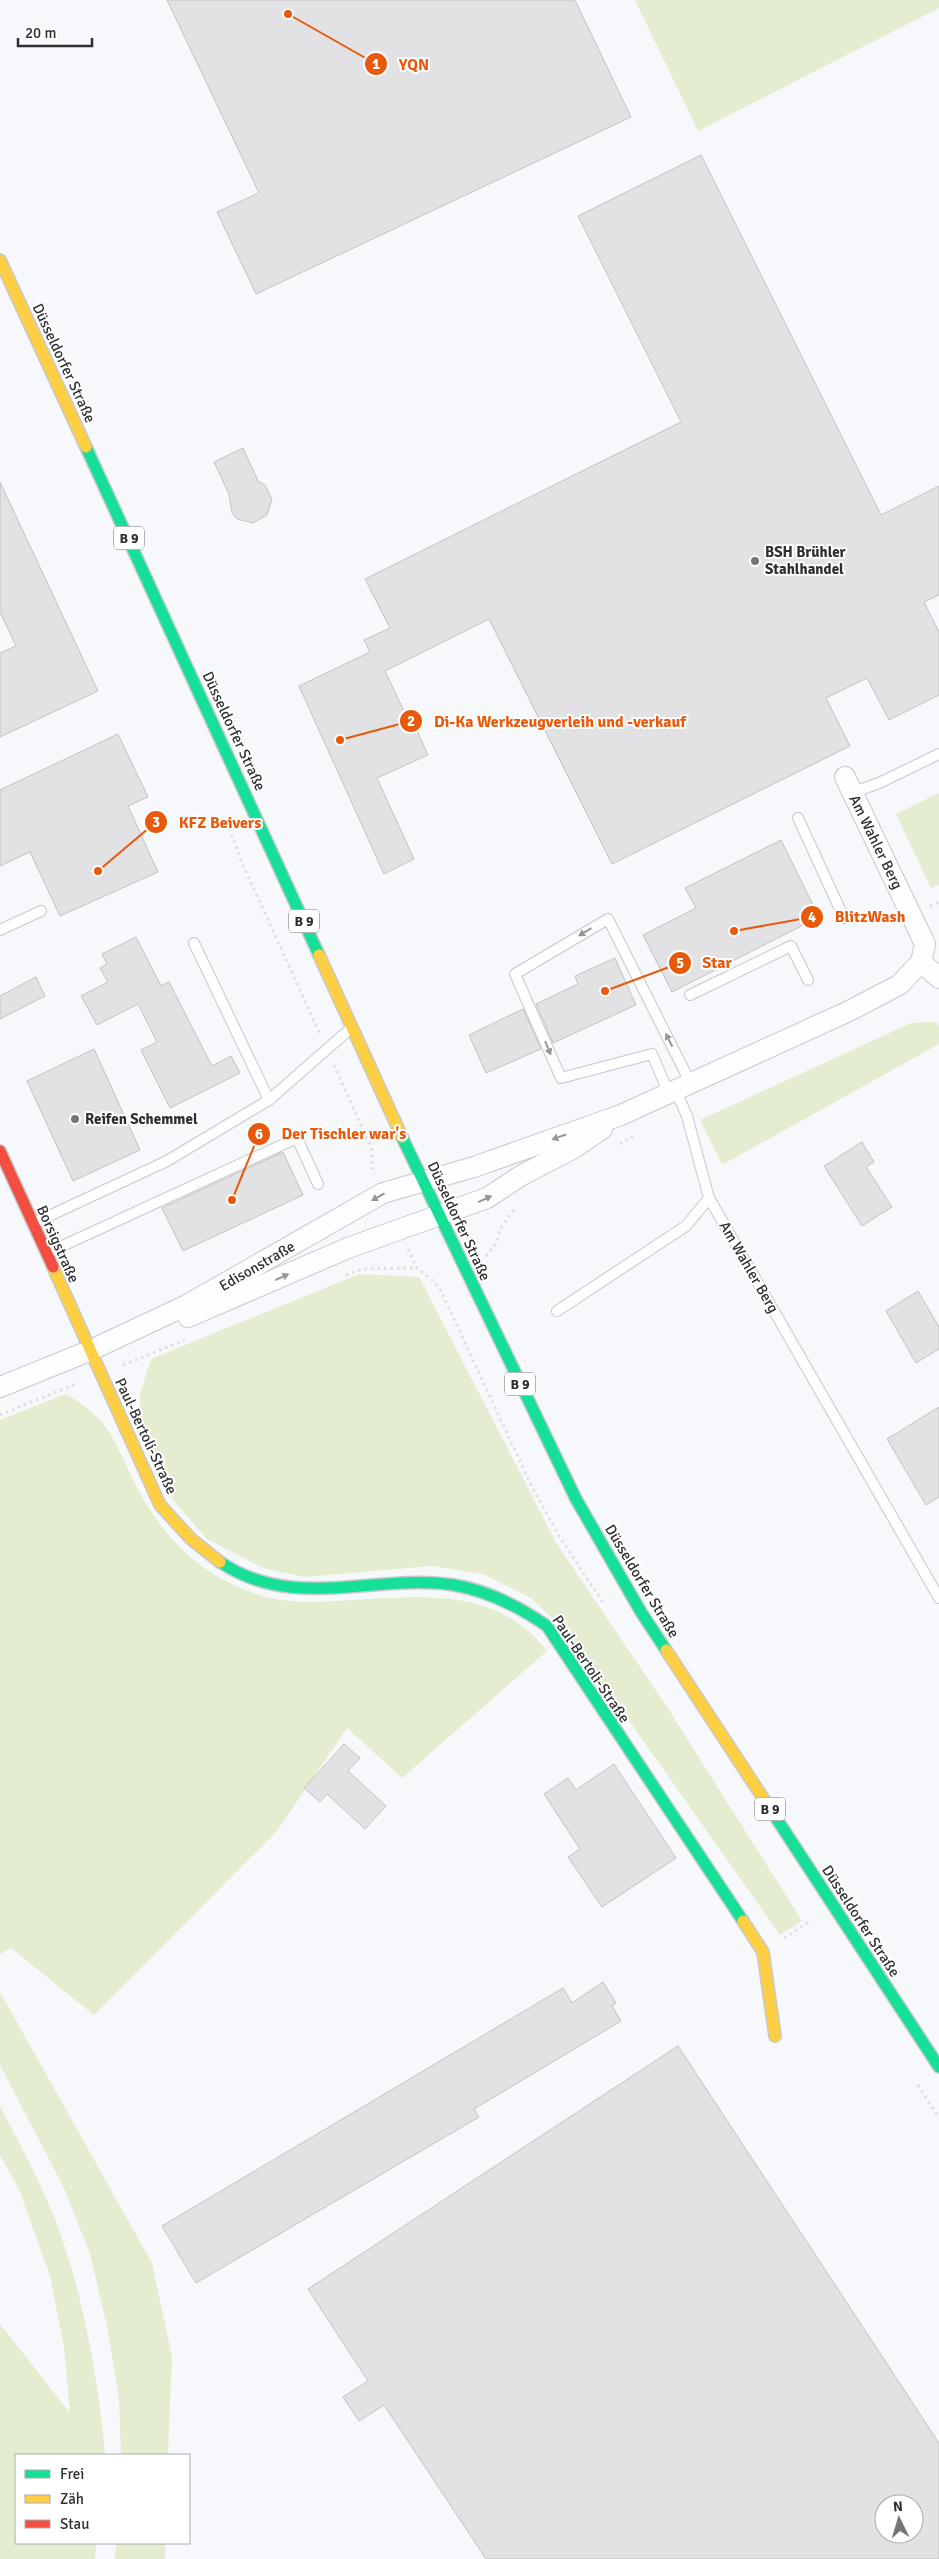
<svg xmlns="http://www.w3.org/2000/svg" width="939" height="2559" viewBox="0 0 939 2559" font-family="Signika,sans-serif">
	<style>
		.green { fill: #e4edd0 }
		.building { fill: #e2e1e3; stroke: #c3c2c3; fill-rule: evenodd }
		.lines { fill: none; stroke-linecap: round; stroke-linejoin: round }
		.lane-casing { stroke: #c7c8cc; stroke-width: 12 }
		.street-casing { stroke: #c7c8cc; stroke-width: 22 }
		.fast-casing { stroke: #c7c8cc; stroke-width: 14 }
		.slow-casing { stroke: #c7c8cc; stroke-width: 14 }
		.jam-casing { stroke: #c7c8cc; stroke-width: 14 }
		.path { stroke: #dfdfe1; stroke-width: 3; stroke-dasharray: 2.5 4; stroke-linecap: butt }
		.lane { stroke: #fefeff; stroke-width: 10 }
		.street { stroke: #fefeff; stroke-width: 20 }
		.fast { stroke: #16e098; stroke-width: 11 }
		.slow { stroke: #ffcf43; stroke-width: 11 }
		.jam { stroke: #f24e42; stroke-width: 11 }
		.oneway { fill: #969698 }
		.poi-dot { fill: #747579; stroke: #fff; stroke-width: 2 }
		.labels { text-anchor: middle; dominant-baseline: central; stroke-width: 4; stroke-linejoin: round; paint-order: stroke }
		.shield { fill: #fff; stroke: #6d6d70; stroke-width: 1 }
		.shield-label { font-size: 14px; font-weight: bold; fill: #2e2f32 }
		.street-label { font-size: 15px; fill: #2e2f32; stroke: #fff }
		.poi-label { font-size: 15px; font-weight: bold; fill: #2e2f32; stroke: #fff; text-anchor: start }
		.leader { fill: none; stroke: #e8590c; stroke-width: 2 }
		.callout-dot { fill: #e8590c; stroke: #fff; stroke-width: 2 }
		.mark-label { font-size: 15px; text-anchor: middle; font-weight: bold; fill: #fff }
		.callout-label { font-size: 16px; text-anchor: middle; font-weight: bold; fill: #e8590c; stroke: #fff; stroke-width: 4; stroke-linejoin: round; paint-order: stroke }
	</style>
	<rect width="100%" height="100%" fill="#f7f8fc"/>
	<g class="green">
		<path d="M635,0H939V8L698,131Z"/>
		<path d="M939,793V885L931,888L896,814Z"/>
		<path d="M936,1022L939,1026V1044L722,1165L700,1120L911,1023Z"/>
		<path d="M359,1274L419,1277L557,1544L669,1710L802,1921L780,1935L568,1634L531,1598L483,1574L432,1566L304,1577L263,1568L207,1539L173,1500L140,1425V1394L151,1359Z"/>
		<path d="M66,1394C117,1425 113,1443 139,1491C168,1544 204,1577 262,1596C287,1603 312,1602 337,1601C413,1597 494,1583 547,1651L402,1778L347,1728L277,1831L94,2015L11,1948L0,1954V1420Z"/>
		<path d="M0,1992L152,2263L172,2357L168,2455H121L119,2399L107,2326L90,2254L64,2188L0,2065Z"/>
		<path d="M0,2106C19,2143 40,2181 55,2219C83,2293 97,2373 105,2451L104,2455H16V2543H96L95,2559H0V2324L70,2413L64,2347L50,2276L20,2192L0,2155Z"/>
		<path d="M116,2543H165V2559H115Z"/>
	</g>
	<g class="building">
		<path d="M167,0H575L631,117L256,294L217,212L259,193Z"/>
		<path d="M701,155L881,515L939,486V595L924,602L939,632V695L889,720L867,678L826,698L850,746L612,864L489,619L385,671L404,711L408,710L428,755L377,778L414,859L384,874L299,686L370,652L364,640L390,628L365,579L681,422L578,216Z"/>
		<path d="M243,448L258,481L265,485L272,499L267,515L253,523L237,519L232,513L229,494L214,462Z"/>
		<path d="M0,482L98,691L0,737V653L16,646L0,612Z"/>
		<path d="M118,734L148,797L128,806L158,872L60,916L30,852L0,866V790Z"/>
		<path d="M781,840L819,917L672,992L643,935L696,908L685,888Z"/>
		<path d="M136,937L161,986L169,982L212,1066L231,1056L240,1073L170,1108L141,1050L157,1042L138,1004L97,1025L81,996L108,982L100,968L107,964L102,954Z"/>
		<path d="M615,958L636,1005L553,1043L536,1004L578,984L575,976Z"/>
		<path d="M36,977L45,996L0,1019V996Z"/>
		<path d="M523,1009L541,1049L486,1073L469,1035Z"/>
		<path d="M94,1049L140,1150L73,1181L27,1081Z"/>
		<path d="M862,1142L874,1162L866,1167L892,1207L862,1226L824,1166Z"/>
		<path d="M283,1152L303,1195L183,1251L162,1208Z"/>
		<path d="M918,1291L939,1327V1349L916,1363L886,1311Z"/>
		<path d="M939,1407V1497L926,1505L887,1439Z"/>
		<path d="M344,1744L360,1758L348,1771L386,1806L365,1829L327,1794L320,1802L304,1788Z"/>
		<path d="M614,1764L676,1858L602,1907L568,1857L580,1849L544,1794L568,1778L576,1790Z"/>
		<path d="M603,1982L616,2003L612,2006L621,2021L474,2109L479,2117L196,2283L162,2226L563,1988L572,2003Z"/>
		<path d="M678,2046L939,2443V2559H486L384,2405L359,2421L343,2397L368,2381L308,2289ZM884,2504H914V2534H884Z"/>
	</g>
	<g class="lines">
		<defs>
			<g id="lane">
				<path d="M852,793L879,783L939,754"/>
				<path d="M798,818L844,918"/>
				<path d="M0,930L41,911"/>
				<path d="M194,943L269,1100"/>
				<path d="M690,995L791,946L808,980"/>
				<path d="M676,1091L687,1116L709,1198L939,1598"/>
				<path d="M669,1094L652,1054L561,1078L515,974L608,919L691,1084"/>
				<path d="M34,1223L167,1161L269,1100L350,1029"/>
				<path d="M47,1253L297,1138L318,1184"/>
				<path d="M557,1311L686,1226L709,1198"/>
			</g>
			<g id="street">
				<path d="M921,962L939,978"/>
				<path d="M188,1317L348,1248L487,1198L522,1175L574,1148L602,1129"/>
				<path d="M0,1387L89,1351L187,1305L383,1193L474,1167L621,1115L847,1012L899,985L921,962L925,944L845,777"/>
			</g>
			<g id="fast">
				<path d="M86,447L319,955"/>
				<path d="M402,1137L576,1499L641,1612L666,1650"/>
				<path d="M220,1562C294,1612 373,1573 454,1585C489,1591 518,1606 547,1626L743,1921"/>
				<path d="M767,1804L939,2067"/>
			</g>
			<g id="slow">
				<path d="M0,260L86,447"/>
				<path d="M319,955L402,1137"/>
				<path d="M53,1267L160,1505L191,1539L220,1562"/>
				<path d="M666,1650L767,1804"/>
				<path d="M743,1921L763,1952L775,2036"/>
			</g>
			<path id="jam" d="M0,1151L53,1267"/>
		</defs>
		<use href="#lane" class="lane-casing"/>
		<use href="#street" class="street-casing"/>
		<use href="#fast" class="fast-casing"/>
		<use href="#slow" class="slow-casing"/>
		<use href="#jam" class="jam-casing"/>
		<g class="path">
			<path d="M227,822L242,863L320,1034"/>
			<path d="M930,906L939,902"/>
			<path d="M334,1065L372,1150V1167L375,1174"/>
			<path d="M620,1144L633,1136"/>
			<path d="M408,1249L417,1268L433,1281L441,1291L532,1487L559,1536L604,1604"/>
			<path d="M486,1256L497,1242L500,1229L516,1207"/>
			<path d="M346,1275L364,1269L417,1268"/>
			<path d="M123,1365L185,1340"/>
			<path d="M0,1415L78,1383"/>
			<path d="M784,1938L812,1920"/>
			<path d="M918,2085L939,2118"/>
		</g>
		<use href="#lane" class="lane"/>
		<use href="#street" class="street"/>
		<use href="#fast" class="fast"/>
		<use href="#slow" class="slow"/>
		<use href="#jam" class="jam"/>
	</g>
	<defs><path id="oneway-solid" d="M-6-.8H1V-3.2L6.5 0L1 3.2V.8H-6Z" transform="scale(1.25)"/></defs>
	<g class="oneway">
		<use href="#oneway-solid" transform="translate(585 932) rotate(149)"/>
		<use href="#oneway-solid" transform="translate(669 1040) rotate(-117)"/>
		<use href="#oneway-solid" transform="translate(548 1048) rotate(67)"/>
		<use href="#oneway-solid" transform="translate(559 1137) rotate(161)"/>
		<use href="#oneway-solid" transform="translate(378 1197) rotate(151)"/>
		<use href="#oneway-solid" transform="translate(485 1199) rotate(-25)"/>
		<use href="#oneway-solid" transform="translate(282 1277) rotate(-24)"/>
	</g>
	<g class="poi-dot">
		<circle cx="755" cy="561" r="5"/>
		<circle cx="75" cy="1119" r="5"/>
	</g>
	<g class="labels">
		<g class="shield">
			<rect x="114" y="526.5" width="30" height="23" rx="4"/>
			<rect x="289" y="909.5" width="30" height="23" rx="4"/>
			<rect x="505" y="1372.5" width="30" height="23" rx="4"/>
			<rect x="755" y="1797.5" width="30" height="23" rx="4"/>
		</g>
		<g class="shield-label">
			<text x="129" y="538">B 9</text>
			<text x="304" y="921">B 9</text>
			<text x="520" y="1384">B 9</text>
			<text x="770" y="1809">B 9</text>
		</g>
		<g class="street-label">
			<text transform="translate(64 363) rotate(65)">Düsseldorfer Straße</text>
			<text transform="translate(234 731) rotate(65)">Düsseldorfer Straße</text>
			<text transform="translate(876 842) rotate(64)">Am Wahler Berg</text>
			<text transform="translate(459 1221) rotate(65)">Düsseldorfer Straße</text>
			<text transform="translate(58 1244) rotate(66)">Borsigstraße</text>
			<text transform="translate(257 1266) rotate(-30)">Edisonstraße</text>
			<text transform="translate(749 1267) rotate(60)">Am Wahler Berg</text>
			<text transform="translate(146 1436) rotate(65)">Paul-Bertoli-Straße</text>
			<text transform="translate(642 1581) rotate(59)">Düsseldorfer Straße</text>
			<text transform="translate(591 1669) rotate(56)">Paul-Bertoli-Straße</text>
			<text transform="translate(861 1921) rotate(57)">Düsseldorfer Straße</text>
		</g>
		<g class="poi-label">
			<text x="765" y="552">BSH Brühler<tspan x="765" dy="17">Stahlhandel</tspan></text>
			<text x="85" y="1119">Reifen Schemmel</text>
		</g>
	</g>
	<path class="leader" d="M288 14L376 64M340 740L411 721M98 871L156 822M734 931L812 917M605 991L680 963M232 1200L259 1134"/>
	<g class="callout-dot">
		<circle cx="288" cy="14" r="5"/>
		<circle cx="340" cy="740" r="5"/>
		<circle cx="98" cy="871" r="5"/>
		<circle cx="734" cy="931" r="5"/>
		<circle cx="605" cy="991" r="5"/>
		<circle cx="232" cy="1200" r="5"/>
		<circle cx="376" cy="64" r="12"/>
		<circle cx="411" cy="721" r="12"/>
		<circle cx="156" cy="822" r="12"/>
		<circle cx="812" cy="917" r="12"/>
		<circle cx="680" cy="963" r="12"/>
		<circle cx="259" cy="1134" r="12"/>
	</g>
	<g class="mark-label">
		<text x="376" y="69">1</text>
		<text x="411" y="726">2</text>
		<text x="156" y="827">3</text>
		<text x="812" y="922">4</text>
		<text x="680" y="968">5</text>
		<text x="259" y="1139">6</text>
	</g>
	<g class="callout-label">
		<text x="414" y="70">YQN</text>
		<text x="560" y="727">Di-Ka Werkzeugverleih und -verkauf</text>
		<text x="220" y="828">KFZ Beivers</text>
		<text x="870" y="922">BlitzWash</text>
		<text x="717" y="968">Star</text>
		<text x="344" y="1139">Der Tischler war's</text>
	</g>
	<rect x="15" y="2454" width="175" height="90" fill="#ffffff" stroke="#abacad"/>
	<rect x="25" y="2470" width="25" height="8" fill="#16e098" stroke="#abacad"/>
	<text x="60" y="2479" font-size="15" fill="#2e2f32">Frei</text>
	<rect x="25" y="2495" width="25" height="8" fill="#ffcf43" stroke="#abacad"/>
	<text x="60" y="2504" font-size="15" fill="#2e2f32">Zäh</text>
	<rect x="25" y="2520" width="25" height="8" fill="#f24e42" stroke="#abacad"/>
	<text x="60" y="2529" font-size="15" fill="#2e2f32">Stau</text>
	<g transform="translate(899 2519) rotate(355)"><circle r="24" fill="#ffffff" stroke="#abacad"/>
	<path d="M0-4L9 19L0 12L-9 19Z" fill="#747579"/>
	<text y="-8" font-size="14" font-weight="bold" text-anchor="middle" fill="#2e2f32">N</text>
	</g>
	<path d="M18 38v8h74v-8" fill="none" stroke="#2e2f32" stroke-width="2.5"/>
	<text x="25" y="38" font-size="15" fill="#2e2f32" stroke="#ffffff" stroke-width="4" paint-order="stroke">20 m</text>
</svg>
